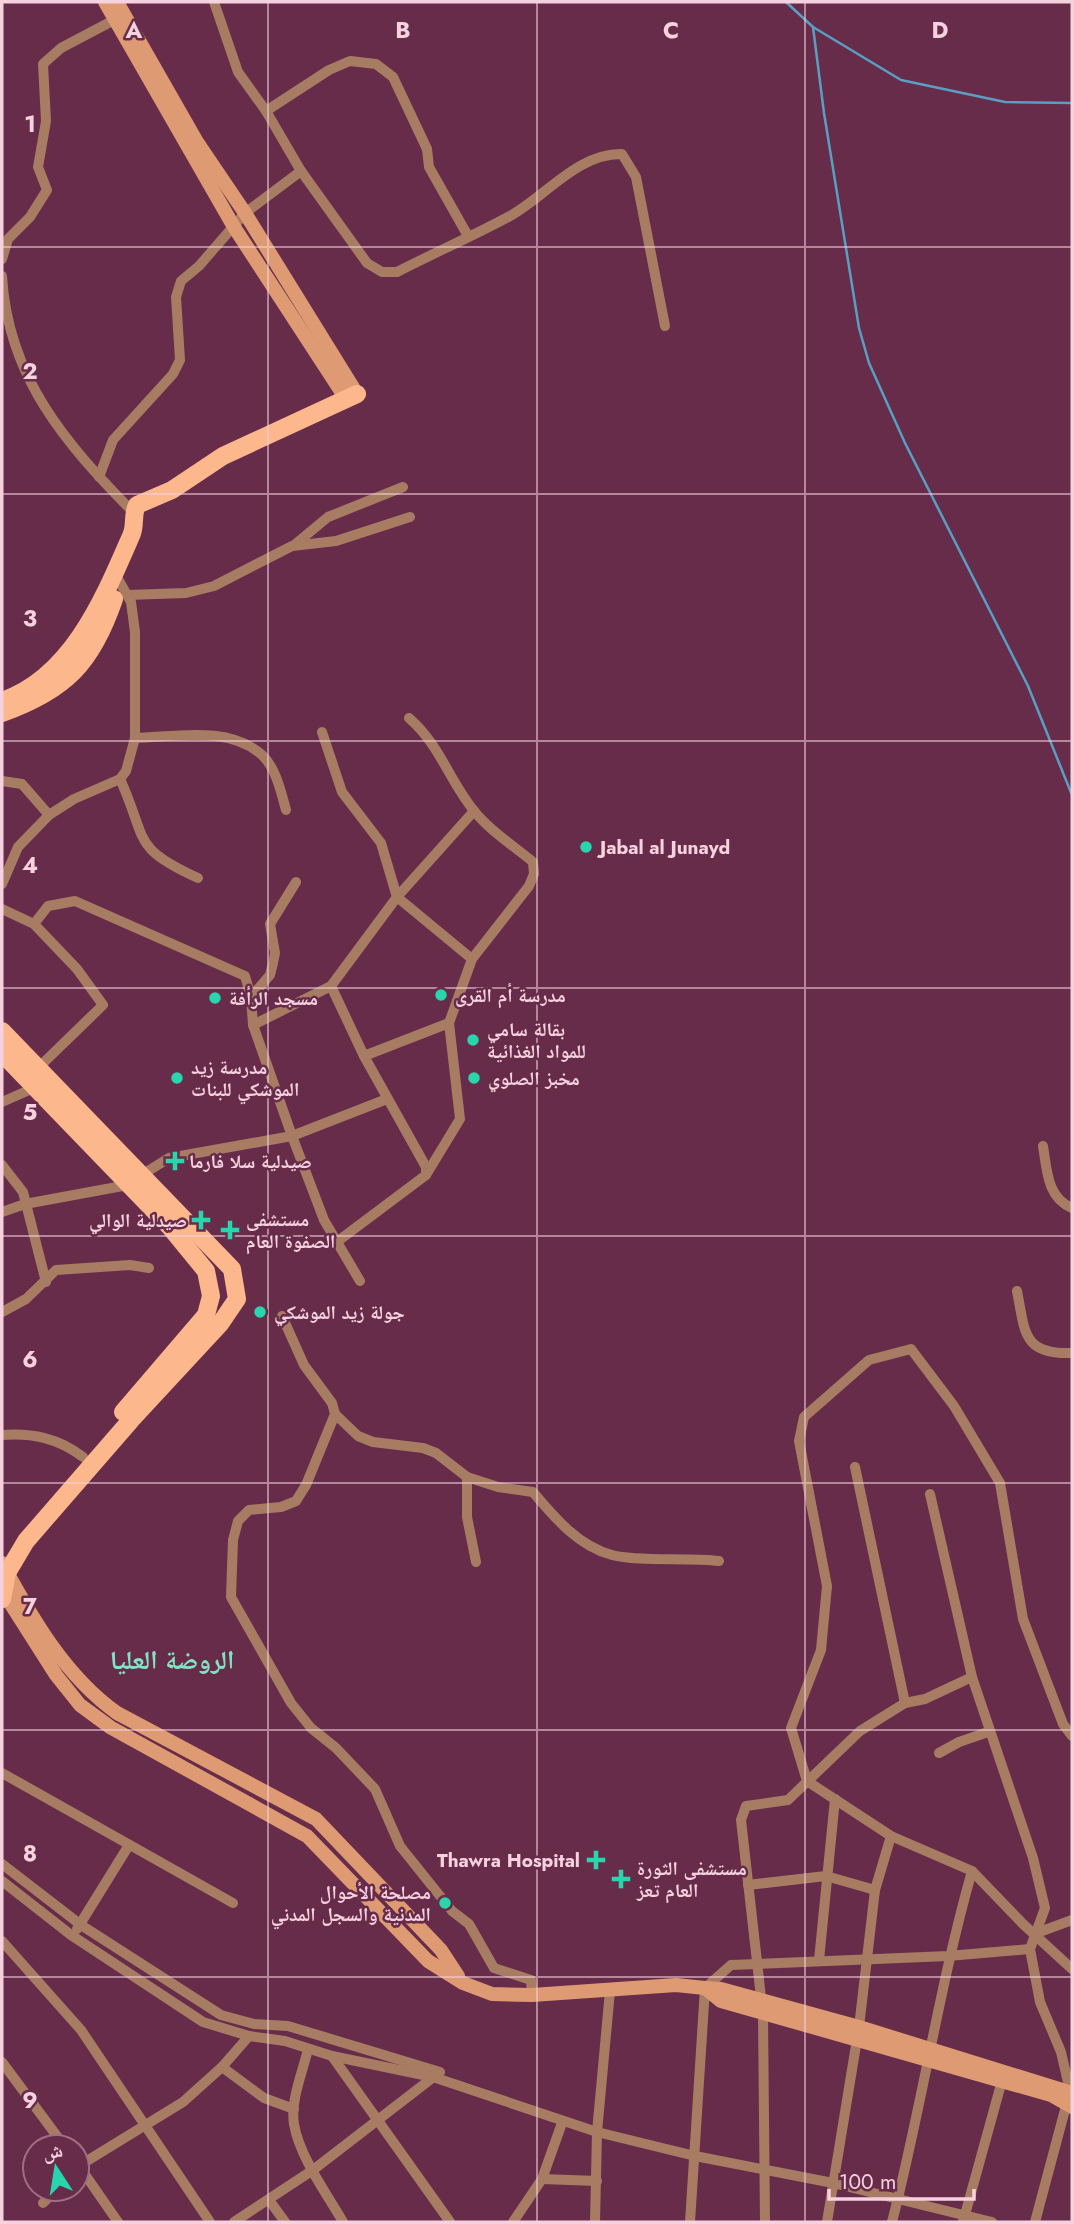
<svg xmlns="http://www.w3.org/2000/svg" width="1074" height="2224" viewBox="0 0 1074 2224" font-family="Jost,'Noto Naskh Arabic',sans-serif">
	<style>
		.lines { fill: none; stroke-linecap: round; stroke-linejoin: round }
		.stream { stroke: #5a9fc3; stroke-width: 2.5 }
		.street { stroke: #a77c63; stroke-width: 10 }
		.secondary { stroke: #de9a72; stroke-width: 14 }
		.primary { stroke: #fcb78d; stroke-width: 18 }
		.grid { fill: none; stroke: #f6d1e0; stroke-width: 2; stroke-opacity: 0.55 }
		.poi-dot { fill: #29d5ad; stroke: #672c49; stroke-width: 2.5 }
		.labels { text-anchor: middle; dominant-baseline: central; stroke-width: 5; stroke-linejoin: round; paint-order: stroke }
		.poi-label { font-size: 19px; font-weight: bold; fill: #f6d1e0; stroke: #672c49; text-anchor: start }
		.district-label { font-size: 26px; font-weight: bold; fill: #83e2c5; stroke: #672c49 }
		.grid-label { font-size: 23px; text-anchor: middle; font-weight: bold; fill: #f6d1e0; stroke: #672c49; stroke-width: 5; stroke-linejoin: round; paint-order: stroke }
	</style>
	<rect width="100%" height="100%" fill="#672c49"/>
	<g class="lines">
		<g class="stream">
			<path d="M786,2L813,27L901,80L1005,102L1072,103"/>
			<path d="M813,27L824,113L859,328L869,363L905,443L1028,686L1072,795"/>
		</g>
		<g class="street">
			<path d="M214,2L238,72L266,111L301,171L367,263L382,272H397C434,253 473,236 510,216C546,196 578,153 622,154L636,177L665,326"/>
			<path d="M266,111L329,70L350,61L376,64L393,77L427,149L429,167L468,236"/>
			<path d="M2,259L8,239L30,217L47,190L38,167L46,121L43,64L61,48L116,19"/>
			<path d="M2,276C8,378 66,444 134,513"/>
			<path d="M99,477L113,440L173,374L180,360L176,297L181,281L199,266L245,213L301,171"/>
			<path d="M293,546L328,517L403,487"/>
			<path d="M127,595L186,593L214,586L292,546L336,541L410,517"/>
			<path d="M322,732L342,792L381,843L397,897L472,959"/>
			<path d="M135,738C175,737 229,725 262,755C276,768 281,792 286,810"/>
			<path d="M120,779C148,840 130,847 198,878"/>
			<path d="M2,781L22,784L49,815"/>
			<path d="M2,884L18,847L49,815L74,799L120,779L126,771L135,738V632L131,602L114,572"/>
			<path d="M2,909L34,924L77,969L103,1005L37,1069"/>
			<path d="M34,924L48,906L75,901L245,976L251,997L253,1025L292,1136L324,1220L360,1281"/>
			<path d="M331,986L364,1056L426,1167V1175"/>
			<path d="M251,997L270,975L273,963L275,953L270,924L296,882"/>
			<path d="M253,1025L331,986L397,897L474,811"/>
			<path d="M364,1056L449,1023"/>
			<path d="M2,1102L36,1087"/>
			<path d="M1043,1146C1047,1170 1047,1198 1072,1208"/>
			<path d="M2,1165L23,1192L46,1282"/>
			<path d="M140,1176L169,1158L292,1136L387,1099"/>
			<path d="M2,1212L25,1204L128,1185"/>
			<path d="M338,1241L426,1175L460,1119L449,1023L472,959L529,886L534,874L533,862C514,846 490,831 475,812C449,781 441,746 409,718"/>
			<path d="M1017,1291C1025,1331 1022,1355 1072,1353"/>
			<path d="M2,1312L26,1299L56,1270L130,1265L149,1268"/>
			<path d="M282,1316L304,1365L332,1403L335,1414L306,1485L296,1501L281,1507L249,1510L238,1521L233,1540L231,1597L291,1703L311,1728L336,1748L375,1789L400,1846L452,1911L469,1924L494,1968L531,1980L532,1995"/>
			<path d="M335,1414L358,1436L373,1442L423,1448L436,1453L467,1477V1517L476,1562"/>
			<path d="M2,1435C33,1433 58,1438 83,1457"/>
			<path d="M855,1467L905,1703"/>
			<path d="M467,1477L498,1487L533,1492C554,1517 578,1546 612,1555C638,1562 688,1557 719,1561"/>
			<path d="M930,1494L972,1677L1033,1858L1045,1908L1030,1949L1040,2002L1061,2052L1070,2091L1035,2222"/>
			<path d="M1072,1736L1063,1724L1023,1619L1000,1483L954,1406L911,1349L869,1360L804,1417L799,1441L827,1586L821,1650L791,1728L807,1781L891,1836L972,1871L1023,1924L1072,1969"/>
			<path d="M939,1753L959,1742L988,1732"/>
			<path d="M2,1773L233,1903"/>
			<path d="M2,1864L81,1925L221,2015L254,2024L288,2026L440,2072L313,2170L234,2222"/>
			<path d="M2,1881L71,1935L203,2022L249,2036L285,2041L332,2056L433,2077L597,2132L695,2156L833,2183L992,2222"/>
			<path d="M748,1885L826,1876L875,1890"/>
			<path d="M77,1929L129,1845"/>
			<path d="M1034,1934L1072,1920"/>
			<path d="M2,1941L81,2030L210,2222"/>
			<path d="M819,1960L835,1799"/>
			<path d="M308,2049C303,2071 290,2101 294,2124C299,2156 327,2194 343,2222"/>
			<path d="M332,2056L450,2222"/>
			<path d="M2,2062L65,2147"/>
			<path d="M222,2067L264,2098L294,2109"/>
			<path d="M77,2163L118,2222"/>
			<path d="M77,2167L183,2102L222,2067L249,2036"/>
			<path d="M542,2179L597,2181"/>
			<path d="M269,2200L285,2222"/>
			<path d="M43,2203L57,2189"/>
			<path d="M513,2222L542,2179L562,2123"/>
			<path d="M595,2222L597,2132L610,1991"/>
			<path d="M690,2222L705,1988L731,1965L948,1956L1030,1949"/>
			<path d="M765,2222L763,2015L741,1820L746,1806L788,1800L860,1731L905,1703L925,1699L972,1677"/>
			<path d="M827,2222L859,2027L875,1890L891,1836"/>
			<path d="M892,2222C922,2106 939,1987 972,1871"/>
			<path d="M963,2222L1003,2077"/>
		</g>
		<g class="secondary">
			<path d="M105,2L234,227L346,399"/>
			<path d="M117,2L197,142L245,213L357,394"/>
			<path d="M2,1563C32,1618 65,1676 117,1713L316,1819L441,1950L458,1976"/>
			<path d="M2,1590L56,1675L80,1705L110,1727L307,1836L428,1961L463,1983L492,1994L532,1995L676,1985L705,1988"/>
			<path d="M1072,2093L859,2027L721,1989L705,1988L721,2001L1051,2095L1072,2107"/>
		</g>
		<g class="primary">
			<path d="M2,701C72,677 104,598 131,536C136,526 132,515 137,505L172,490L223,456L357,394"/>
			<path d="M2,713C66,690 92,663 114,599"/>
			<path d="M2,1031L232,1269L237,1299L220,1324L131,1420L26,1541L7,1573L2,1599"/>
			<path d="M2,1053L170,1227L206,1271L211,1296L206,1315L123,1412"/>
		</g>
	</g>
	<path class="grid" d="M268,2V2222M537,2V2222M805,2V2222M2,247H1072M2,494H1072M2,741H1072M2,988H1072M2,1236H1072M2,1483H1072M2,1730H1072M2,1977H1072"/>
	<g class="poi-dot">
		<circle cx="586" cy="847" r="7"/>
		<circle cx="441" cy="995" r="7"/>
		<circle cx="215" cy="998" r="7"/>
		<circle cx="473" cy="1040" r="7"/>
		<circle cx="177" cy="1078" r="7"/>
		<circle cx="474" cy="1078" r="7"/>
		<path d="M171.5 1150.5h7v7h7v7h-7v7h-7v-7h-7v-7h7z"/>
		<path d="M197.5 1209.5h7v7h7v7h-7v7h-7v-7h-7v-7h7z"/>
		<path d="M226.5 1219.5h7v7h7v7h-7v7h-7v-7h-7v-7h7z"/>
		<circle cx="260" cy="1312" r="7"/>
		<path d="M592.5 1849.5h7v7h7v7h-7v7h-7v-7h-7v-7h7z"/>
		<path d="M617.5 1868.5h7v7h7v7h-7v7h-7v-7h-7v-7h7z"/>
		<circle cx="445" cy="1903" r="7"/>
	</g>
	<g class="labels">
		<g class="poi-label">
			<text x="600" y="847">Jabal al Junayd</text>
			<text x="455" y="995">مدرسة أم القرى</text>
			<text x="229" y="998">مسجد الرأفة</text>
			<text x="487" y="1029">بقالة سامي<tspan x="487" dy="22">للمواد الغذائية</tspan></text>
			<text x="191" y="1067">مدرسة زيد<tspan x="191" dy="22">الموشكي للبنات</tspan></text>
			<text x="488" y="1078">مخبز الصلوي</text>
			<text x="189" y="1161">صيدلية سلا فارما</text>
			<text x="246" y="1219">مستشفى<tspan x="246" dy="22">الصفوة العام</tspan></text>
			<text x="187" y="1220" text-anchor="end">صيدلية الوالي</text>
			<text x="274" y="1312">جولة زيد الموشكي</text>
			<text x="580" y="1860" text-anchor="end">Thawra Hospital</text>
			<text x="637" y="1868">مستشفى الثورة<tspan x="637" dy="22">العام تعز</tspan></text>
			<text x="431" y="1892" text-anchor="end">مصلحة الأحوال<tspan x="431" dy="22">المدنية والسجل المدني</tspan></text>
		</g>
		<g class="district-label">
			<text x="172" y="1660">الروضة العليا</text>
		</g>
	</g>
	<g class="grid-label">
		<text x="134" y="38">A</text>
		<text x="403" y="38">B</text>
		<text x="671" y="38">C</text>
		<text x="940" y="38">D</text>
		<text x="30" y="132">1</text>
		<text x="30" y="379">2</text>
		<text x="30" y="626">3</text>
		<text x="30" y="873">4</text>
		<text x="30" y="1120">5</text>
		<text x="30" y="1367">6</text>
		<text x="30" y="1614">7</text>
		<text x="30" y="1861">8</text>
		<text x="30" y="2108">9</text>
	</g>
	<rect width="1074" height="2224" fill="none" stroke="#f6d1e0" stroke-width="7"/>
	<g transform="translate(56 2168) rotate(348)"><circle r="33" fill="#672c49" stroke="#a06e85" stroke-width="2"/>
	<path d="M0-5L12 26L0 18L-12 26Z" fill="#29d5ad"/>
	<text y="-10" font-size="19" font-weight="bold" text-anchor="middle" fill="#f6d1e0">ش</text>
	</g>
	<path d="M829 2189v10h145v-10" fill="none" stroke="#f6d1e0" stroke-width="3.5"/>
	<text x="839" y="2189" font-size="21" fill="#f6d1e0" stroke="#672c49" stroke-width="5" paint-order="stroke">100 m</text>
</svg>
